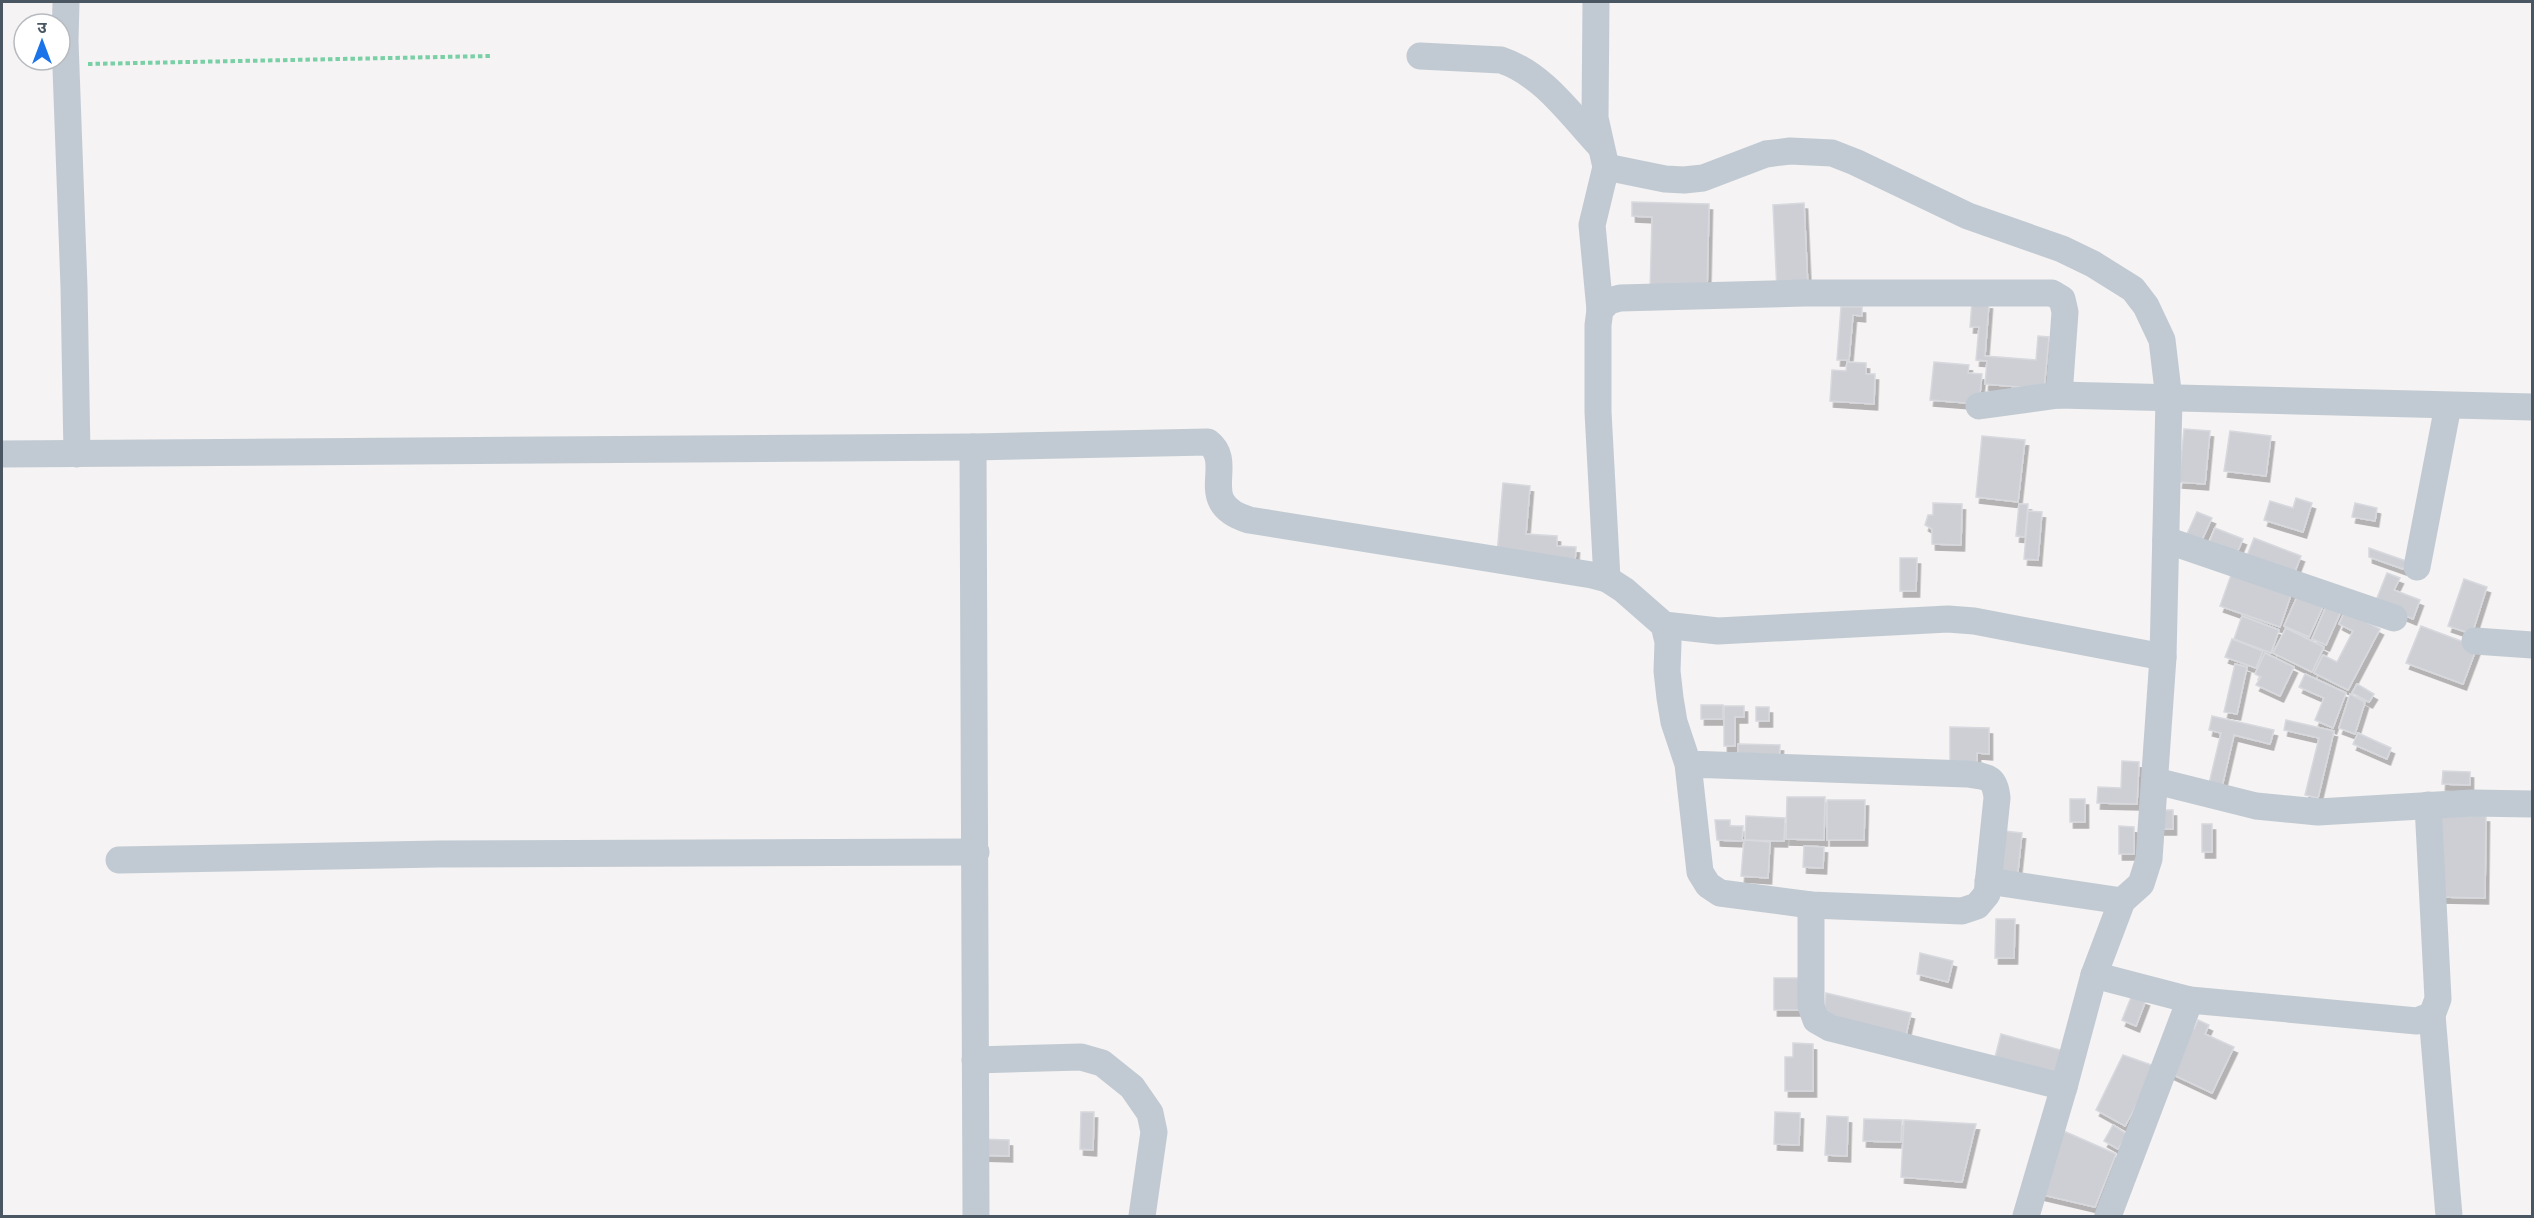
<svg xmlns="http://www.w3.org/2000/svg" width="2534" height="1218" viewBox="0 0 2534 1218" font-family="Rubik,'Noto Sans Devanagari',sans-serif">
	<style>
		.building { fill: #cdcfd5; stroke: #d7d9de; stroke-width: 1.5; filter: url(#shadow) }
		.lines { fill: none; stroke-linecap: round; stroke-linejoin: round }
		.path { stroke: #7ad0a6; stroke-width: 4; stroke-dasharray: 4.5 3; stroke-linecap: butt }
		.minor { stroke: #c1cad2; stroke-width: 27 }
	</style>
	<defs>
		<filter id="shadow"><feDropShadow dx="3.5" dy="6" stdDeviation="0" flood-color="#0004"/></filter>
	</defs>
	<rect width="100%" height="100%" fill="#f5f3f3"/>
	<g class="building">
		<path d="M1632,202L1709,204L1707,293L1650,291L1652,217L1632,216Z"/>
		<path d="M1804,203L1808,289L1777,291L1773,205Z"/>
		<path d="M1972,302L1989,303L1985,356L2036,360L2038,336L2049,337L2044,389L1985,384L1987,361L1976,360L1979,327H1970Z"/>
		<path d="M1841,307H1862V316L1853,315L1849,360H1837Z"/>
		<path d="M1847,362L1866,363V374H1875L1874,404L1830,401L1832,370L1846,371Z"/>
		<path d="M1934,362L1969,365L1968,373L1982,374L1979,404L1930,400Z"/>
		<path d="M2184,429L2210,431L2205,484L2179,482Z"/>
		<path d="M2230,431L2271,436L2266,476L2224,471Z"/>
		<path d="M1982,436L2025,440L2018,502L1976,497Z"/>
		<path d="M1503,483L1530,486L1526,534L1557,536V546L1576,547L1575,561L1497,555Z"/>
		<path d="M2296,498L2312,503L2303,532L2264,520L2270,501L2293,508Z"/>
		<path d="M1933,503L1962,504L1961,545L1932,544V529L1925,525L1928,515H1933Z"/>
		<path d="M2355,503L2377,508L2375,521L2352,517Z"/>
		<path d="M2019,504H2028L2025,537L2016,536Z"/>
		<path d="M2028,511L2042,512L2038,560L2024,559Z"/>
		<path d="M2197,512L2212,518L2201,542L2186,536Z"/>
		<path d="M2215,528L2243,539L2234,560L2207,548Z"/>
		<path d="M2254,538L2301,556L2292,579L2245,561Z"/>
		<path d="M2369,548L2406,561L2403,569L2369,557Z"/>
		<path d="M1900,558H1917L1916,591H1900Z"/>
		<path d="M2234,567L2293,589L2280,627L2220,606Z"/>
		<path d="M2387,573L2400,578L2394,590L2420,600L2413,619L2375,603Z"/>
		<path d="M2464,579L2487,587L2472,634L2448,626Z"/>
		<path d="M2300,590L2325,602L2309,637L2284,626Z"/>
		<path d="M2328,602L2342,609L2326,645L2312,639Z"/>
		<path d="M2345,611L2380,629L2348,690L2314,673L2323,655L2337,662L2353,631L2339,624Z"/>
		<path d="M2242,616L2279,630L2271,653L2234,639Z"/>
		<path d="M2421,626L2477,647L2463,684L2406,663Z"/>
		<path d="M2286,628L2324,647L2312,672L2273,653Z"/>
		<path d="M2232,639L2263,651L2256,668L2225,657Z"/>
		<path d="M2265,653L2294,667L2280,696L2256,685L2261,677L2255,674Z"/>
		<path d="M2235,664L2247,667L2237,714L2224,712Z"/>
		<path d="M2305,674L2346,693L2333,728L2315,720L2324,698L2299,687Z"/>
		<path d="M2357,684L2374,694L2369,702L2352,693Z"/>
		<path d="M2350,694L2365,702L2355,734L2339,728Z"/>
		<rect x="1701" y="705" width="22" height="14"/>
		<path d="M1724,706H1744V717H1735V746H1724Z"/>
		<rect x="1756" y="707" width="13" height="14"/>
		<path d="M2212,716L2274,730L2270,744L2234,735L2221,791L2208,788L2221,733L2209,730Z"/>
		<path d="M2286,720L2334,731L2318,798L2305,795L2319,738L2284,730Z"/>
		<path d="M1950,727L1989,728V754L1977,753V767L1950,766Z"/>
		<path d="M2358,733L2391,748L2387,759L2353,744Z"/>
		<path d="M1738,744L1780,745L1779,763L1738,762Z"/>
		<path d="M2122,761L2139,762L2137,804L2097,803L2098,787L2121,788Z"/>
		<path d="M2443,771L2470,772V785L2442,784Z"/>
		<path d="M1787,797H1825L1824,840L1786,839Z"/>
		<rect x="2070" y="799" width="15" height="23"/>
		<path d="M1827,800H1865L1864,840H1827Z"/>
		<path d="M2159,810H2173V829H2158Z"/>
		<path d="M2440,815L2486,816L2485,898L2438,897Z"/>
		<path d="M1746,816L1785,818L1784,841L1745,840Z"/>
		<path d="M1715,820H1730V826H1743L1742,841L1717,840Z"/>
		<rect x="2202" y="824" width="10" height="28"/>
		<path d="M2119,826L2134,827V854H2119Z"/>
		<path d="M1995,830L2022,833L2017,880L1990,878Z"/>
		<path d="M1744,840L1770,842L1768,878L1741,876Z"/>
		<path d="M1804,846L1824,847L1823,868L1803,867Z"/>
		<path d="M1996,919H2015L2014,958H1995Z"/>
		<path d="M1920,953L1953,961L1948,982L1917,974Z"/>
		<path d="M1774,978H1803L1802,1010H1774Z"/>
		<path d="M1826,993L1911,1013L1906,1035L1824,1017Z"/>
		<path d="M2132,995L2146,1000L2136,1026L2122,1020Z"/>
		<path d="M2198,1020L2209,1025L2205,1034L2234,1047L2212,1093L2165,1071L2186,1025L2194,1029Z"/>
		<path d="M2001,1034L2064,1051L2057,1078L1994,1061Z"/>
		<path d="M1793,1043L1813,1044V1091H1785V1057H1793Z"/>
		<path d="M2123,1055L2157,1067L2125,1126L2096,1110Z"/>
		<path d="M1081,1112H1094L1093,1150L1080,1149Z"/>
		<path d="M1775,1112L1800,1113L1799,1145L1774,1144Z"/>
		<path d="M1827,1116L1848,1117L1847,1156L1825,1155Z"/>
		<path d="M1864,1119L1902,1120L1901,1142L1863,1141Z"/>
		<path d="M1904,1120L1976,1124L1962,1182L1901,1177Z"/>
		<path d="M2113,1125L2127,1134L2118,1149L2104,1141Z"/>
		<path d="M2059,1129L2116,1154L2095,1207L2039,1194Z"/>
		<path d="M978,1139L1009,1140V1156L977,1155Z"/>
	</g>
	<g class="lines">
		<path class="path" d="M88,64L491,56"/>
		<g class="minor">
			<path d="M66,2L65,41L74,287L77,454"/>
			<path d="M1596,2L1595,118L1606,167L1592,225L1600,310"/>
			<path d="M1420,56L1501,60C1543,74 1570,114 1600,146"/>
			<path d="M1606,167L1665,179L1684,180L1703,178L1766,154L1790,151L1832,153L1855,162L1968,216L2062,249L2093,264L2133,289L2146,306L2162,340L2169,399L2163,657L2149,859L2141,884L2122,901L2094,975L2064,1087L2026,1216"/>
			<path d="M1979,406L2059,395L2532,407"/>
			<path d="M973,447L976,1216"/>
			<path d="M2,454L973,447L1208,442C1237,464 1193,503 1249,520L1592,575L1607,579L1624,590L1664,625L1718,631L1948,619L1974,621L2163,657"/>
			<path d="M2166,540L2394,618"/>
			<path d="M2417,567L2448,406"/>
			<path d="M1607,579L1598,412V325L1600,310L1609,301L1620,298L1804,293H2052L2062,299L2065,312L2059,395"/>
			<path d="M1664,625L1668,642L1667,671L1670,698L1674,722L1688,764L1700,872L1708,885L1720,893L1811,905L1962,911L1977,906L1987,894L1997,798C1995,776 1987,777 1967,774L1688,764"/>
			<path d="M2475,641L2532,645"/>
			<path d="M2156,781L2256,806L2318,812L2472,803L2532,804"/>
			<path d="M119,860L438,854L976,852"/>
			<path d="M1988,881L2122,901"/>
			<path d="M1811,905V1006L1816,1020L1830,1028L2064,1087"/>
			<path d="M2094,975L2190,1000L2417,1021L2432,1015L2438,999L2428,805"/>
			<path d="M2432,1015L2449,1216"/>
			<path d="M975,1060L1081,1057L1102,1063L1132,1087L1150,1113L1154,1132L1142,1216"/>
			<path d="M2108,1216L2190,1000"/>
		</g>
	</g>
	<rect width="2534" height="1218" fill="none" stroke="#4a5661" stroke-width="6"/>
	<g transform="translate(42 42)"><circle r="28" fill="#ffffff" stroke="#b7bbc0" stroke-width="1.5"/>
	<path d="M0-4.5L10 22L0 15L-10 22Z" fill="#1a73e8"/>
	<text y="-9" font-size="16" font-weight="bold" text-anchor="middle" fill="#4a5661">उ</text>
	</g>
</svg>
